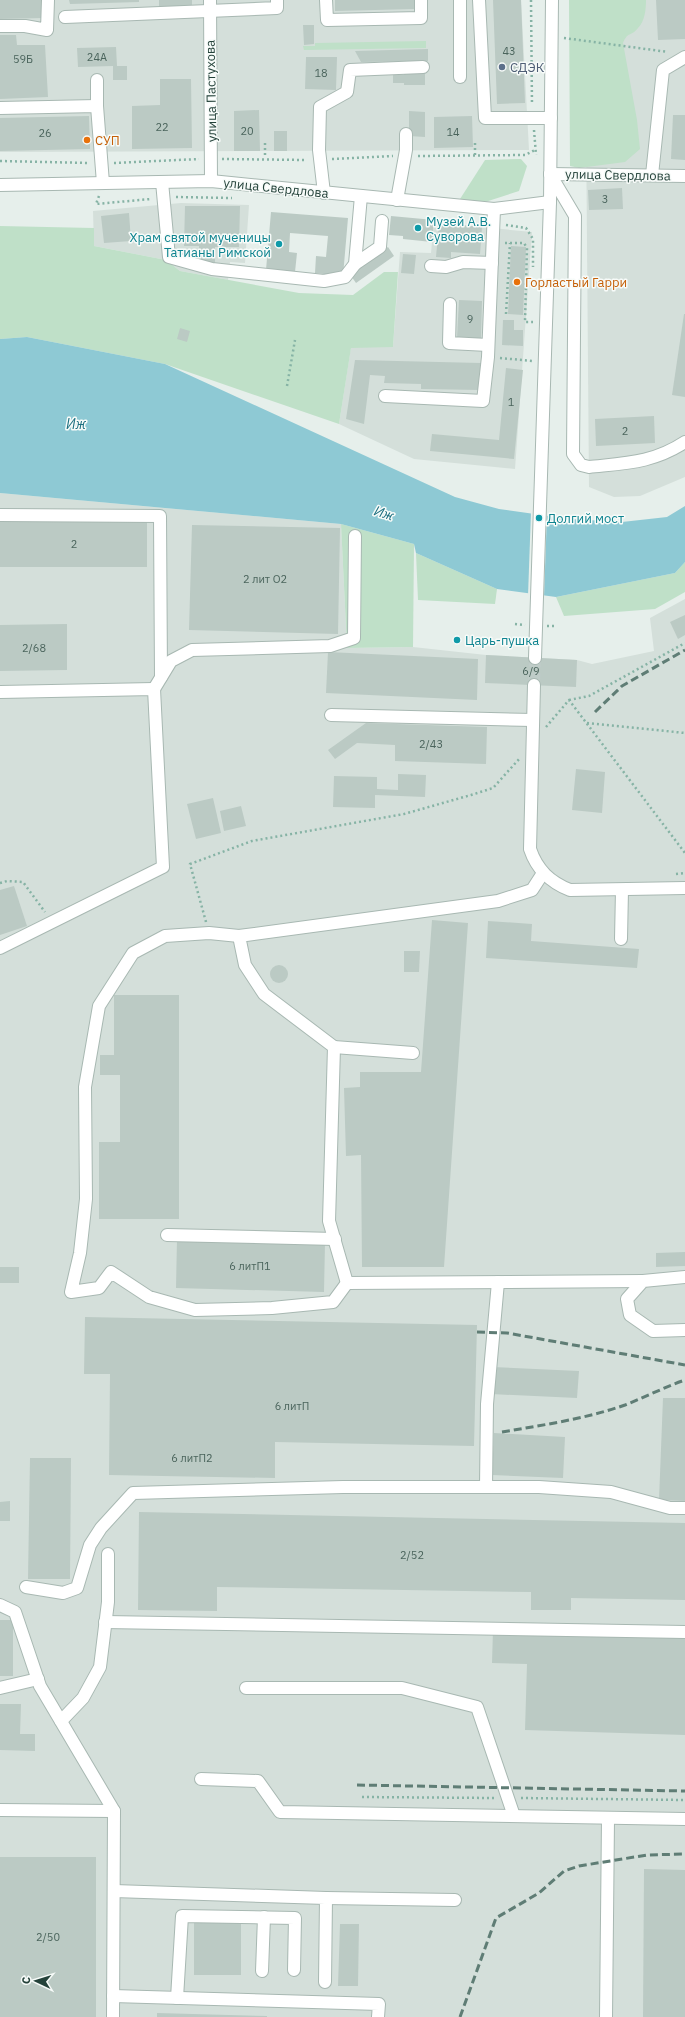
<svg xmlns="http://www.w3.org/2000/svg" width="685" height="2017" viewBox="0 0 685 2017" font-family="'IBM Plex Sans',sans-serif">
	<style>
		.built { fill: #d4dfda }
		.green { fill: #bfe0c8 }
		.water { fill: #8ec9d4 }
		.pier { fill: #e6efeb }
		.building { fill: #bbcac4 }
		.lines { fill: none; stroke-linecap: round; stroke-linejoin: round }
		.minor-tunnel { stroke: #bfccc8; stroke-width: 12; stroke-dasharray: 12 6; stroke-linecap: butt }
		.minor-casing { stroke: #a8b8b2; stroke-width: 14 }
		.path { stroke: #86b3a5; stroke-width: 2.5; stroke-dasharray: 2 3; stroke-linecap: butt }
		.minor { stroke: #fff; stroke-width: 12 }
		.rail { stroke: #5f7d75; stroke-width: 3; stroke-dasharray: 8 4; stroke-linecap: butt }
		.service-dot { fill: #5c6f8a; stroke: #f7fbf9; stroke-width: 1.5 }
		.food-dot { fill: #e8710a; stroke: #f7fbf9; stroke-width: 1.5 }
		.culture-dot { fill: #0f9aa8; stroke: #f7fbf9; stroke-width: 1.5 }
		.labels { text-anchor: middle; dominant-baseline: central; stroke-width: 3; stroke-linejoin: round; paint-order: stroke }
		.number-label { font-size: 11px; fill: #4a645c }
		.service-label { font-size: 13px; fill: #4e5e75; stroke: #f7fbf9; text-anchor: start }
		.street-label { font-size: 13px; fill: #24423a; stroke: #f7fbf9 }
		.food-label { font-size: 13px; fill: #c56008; stroke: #f7fbf9; text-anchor: start }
		.culture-label { font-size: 13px; fill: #0d838f; stroke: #f7fbf9; text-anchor: start }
		.water-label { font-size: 14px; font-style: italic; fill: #1c6f80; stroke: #f7fbf9 }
	</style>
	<rect width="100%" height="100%" fill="#e6efeb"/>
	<g class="built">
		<path d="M0,0H521L529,150L0,152Z"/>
		<path d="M585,0H685V477L640,496L614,497L589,487Z"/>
		<path d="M181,203L249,205L245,263L230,262L228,280L180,271L166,260L94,246L93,211Z"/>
		<path d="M434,220L439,223L532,232L515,469L414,459L339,424L351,347H393L400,252L431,253Z"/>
		<path d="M0,493L341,524L347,648L413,647L486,655L577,660L592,664L654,651L650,618L685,599V2017H0Z"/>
	</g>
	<g class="green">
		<path d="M569,0H646C646,9 645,21 638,28C631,37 628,31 623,43L637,120L640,149L625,162L579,168L570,166Z"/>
		<path d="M426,41V48L304,50L303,46H315V43Z"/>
		<path d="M521,159L527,166L519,191L482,203L460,199L485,160Z"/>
		<path d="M0,226L94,228V246L166,260L180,271L299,293L353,295L384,272H398L393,347L351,348L339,424L165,364L27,337L0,339Z"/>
		<path d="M341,524L414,544L413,647L347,648Z"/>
		<path d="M416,553L497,589L495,604L418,600Z"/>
		<path d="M685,562V592L655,609L564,616L556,597L675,573Z"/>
	</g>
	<path class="water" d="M27,337L165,364L455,497L499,509L570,519L622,522L667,517L685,506V562L675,573L556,597L497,589L416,553L414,544L341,524L0,493V339Z"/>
	<path class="pier" d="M531,512L547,514L544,598L528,596Z"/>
	<g class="building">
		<path d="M0,0H43L44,18L0,19Z"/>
		<path d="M69,0H139V2L70,4Z"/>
		<path d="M159,0H192V8L159,7Z"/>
		<path d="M335,0H415V9L335,11Z"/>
		<path d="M493,0H521L525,103L497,104Z"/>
		<path d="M656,0H685V39L658,40Z"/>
		<path d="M303,25H314V44L304,45Z"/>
		<path d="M0,35H16L17,45H45L48,97L0,99Z"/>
		<path d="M116,47L117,66H127V80H113V66L78,67L77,48Z"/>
		<path d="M428,49V61L361,62L355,51Z"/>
		<path d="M306,57H337L336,90L305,89Z"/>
		<path d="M404,72H425V85H404V83H393V75H404Z"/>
		<path d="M160,79H191L192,148L132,149V106L160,105Z"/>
		<path d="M259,110L260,151H234V111Z"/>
		<path d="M409,111L425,112V137L409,136Z"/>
		<path d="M673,115H685V160L671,159Z"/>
		<path d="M89,116L90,149L0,151V118Z"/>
		<path d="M472,116L473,147L434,148V117Z"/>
		<rect x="274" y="131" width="13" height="20"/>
		<path d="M622,188L623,209L589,210L588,190Z"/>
		<path d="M185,206H240L239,247H215V263H199V246H184Z"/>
		<path d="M271,212L348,218L343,276L315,273L316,256L326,257L328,236L290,233L289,252L297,253L295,272L266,270Z"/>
		<path d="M129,213L131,241L104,243L101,216Z"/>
		<path d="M391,216L434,220L432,242L403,239V236L389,235Z"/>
		<path d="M439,223L482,227L480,254L451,252V258L436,257Z"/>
		<path d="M511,246L526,247L523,315L508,314Z"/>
		<path d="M388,247L394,256L356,283L349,273Z"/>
		<path d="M403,254L416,255L414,274L401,273Z"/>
		<path d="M459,300L482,301L481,338H457Z"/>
		<path d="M684,314H685V397L672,395Z"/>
		<path d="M503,320H514V330H523V346L502,345Z"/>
		<path d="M180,328L190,331L187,342L177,339Z"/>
		<path d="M355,360L481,363L480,390L421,389V384L384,383L385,376L370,375L364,424L346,419Z"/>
		<path d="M506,368L523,370L514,459L430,451L432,434L499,440Z"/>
		<path d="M654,416L655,443L596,446L595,419Z"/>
		<path d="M147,520V567H0V521Z"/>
		<path d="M192,525L340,528L338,634L189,630Z"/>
		<path d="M685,615V635L678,639L670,622Z"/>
		<path d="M67,624V670L0,671V625Z"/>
		<path d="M328,652L478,659L477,700L326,693Z"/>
		<path d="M486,655L577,660L576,687L485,683Z"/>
		<path d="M366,723L487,727L486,764L395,761V745L357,743L335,759L328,750Z"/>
		<path d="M576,769L605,772L602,813L572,810Z"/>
		<path d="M398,774L426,775L425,797L375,795V808L333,807L334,776L377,777V789L398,790Z"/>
		<path d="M213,798L221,833L196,839L187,804Z"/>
		<path d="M241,806L246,826L224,831L220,811Z"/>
		<path d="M14,886L27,926L0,935V890Z"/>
		<path d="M432,920L468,923L444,1267H362L361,1155L346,1156L344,1088L360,1087V1072H421Z"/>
		<path d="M488,921L532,924L531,941L639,949L637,968L486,958Z"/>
		<path d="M404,951H420L419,972H404Z"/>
		<circle cx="279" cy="974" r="9"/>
		<path d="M114,995H179V1219H99V1142H120V1075H100V1055H114Z"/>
		<path d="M177,1239L325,1243L324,1292L176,1288Z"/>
		<path d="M685,1252V1266L656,1267V1253Z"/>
		<rect x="0" y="1267" width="19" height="16"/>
		<path d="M85,1317L477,1325L474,1446L275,1442V1478L109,1475L110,1374H84Z"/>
		<path d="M492,1367L579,1371L577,1398L491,1394Z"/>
		<path d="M663,1398H685V1501L659,1500Z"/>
		<path d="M494,1433L565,1437L563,1478L492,1475Z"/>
		<path d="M30,1458H71L70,1579H28Z"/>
		<path d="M10,1501V1521H0V1502Z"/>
		<path d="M139,1512L685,1523V1600L571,1598V1610H531V1592L217,1587V1611L138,1610Z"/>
		<rect x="0" y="1620" width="13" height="56"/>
		<path d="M493,1630L685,1637V1735L525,1730L527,1664L492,1663Z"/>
		<path d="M0,1704H21L20,1734H35V1751L0,1750Z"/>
		<rect x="0" y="1857" width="96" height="160"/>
		<path d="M644,1869L685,1870V2017H643Z"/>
		<rect x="194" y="1922" width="47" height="53"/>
		<path d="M340,1924H359L358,1986H338Z"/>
		<path d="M157,2013L267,2016V2017H157Z"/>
	</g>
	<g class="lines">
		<path class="minor-tunnel" d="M534,685L535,658"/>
		<defs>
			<g id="minor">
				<path d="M210,0L211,181"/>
				<path d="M326,0L327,20L421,18V0"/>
				<path d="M460,0V77"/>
				<path d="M479,0L485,118H551"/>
				<path d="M65,17L277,8V0"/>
				<path d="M0,26H25L47,30L48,0"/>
				<path d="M97,80V106"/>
				<path d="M0,108L97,106L103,183"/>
				<path d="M550,174L575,216L573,454L581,465L589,467C626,463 653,463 685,442"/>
				<path d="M550,174L685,176"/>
				<path d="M652,175L663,70L685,57"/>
				<path d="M162,182L169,257L212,269L324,281L345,277L355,264L361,196"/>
				<path d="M0,185L211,181L494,209L550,202"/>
				<path d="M324,193L319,150L320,107L347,92L350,70L423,67"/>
				<path d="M397,200L406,150V134"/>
				<path d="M355,264L380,247L382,221"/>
				<path d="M431,266L446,267L463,262L492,263"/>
				<path d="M450,304L449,343L488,345"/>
				<path d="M385,396L483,401L488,357L494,209"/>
				<path d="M0,515L160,516L161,677"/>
				<path d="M535,658L550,202L552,0"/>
				<path d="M534,685L530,849C537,870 550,882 570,890L685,888"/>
				<path d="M154,689L171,661L192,650L330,646L354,638L355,536"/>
				<path d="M0,692L154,689L163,867L0,948"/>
				<path d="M331,715L533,720"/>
				<path d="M543,873L532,890L498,901L239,936L245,965L264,994L334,1047L329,1221L347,1283L643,1281"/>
				<path d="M239,936L209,933L165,936L133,953L99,1006L85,1087L86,1199L80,1253L71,1292L99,1288L111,1272L149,1297L195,1310L272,1308L333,1302L347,1283"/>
				<path d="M621,939L622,890"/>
				<path d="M334,1047L413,1053"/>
				<path d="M167,1235L335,1239"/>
				<path d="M685,1277L643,1281L627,1299L630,1315L653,1331L685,1330"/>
				<path d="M486,1487L487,1404L498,1282"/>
				<path d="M26,1587L63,1593L77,1588L90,1545L101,1528L133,1493L343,1487H539L611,1492L670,1508H685"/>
				<path d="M0,1605L15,1612L40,1686L114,1811L113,2017"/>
				<path d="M105,1622L685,1632"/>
				<path d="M0,1688L38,1679"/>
				<path d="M246,1688H402L477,1707L514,1816"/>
				<path d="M61,1721L83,1698L100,1667L108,1602V1554"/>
				<path d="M201,1779L258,1781L280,1812L685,1819"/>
				<path d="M0,1810L114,1811"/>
				<path d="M114,1891L326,1898L325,1982"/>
				<path d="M326,1898L455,1900"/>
				<path d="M262,1971L264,1917"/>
				<path d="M113,1996L379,2004L378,2017"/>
				<path d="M177,1998L182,1916L295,1918L294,1970"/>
				<path d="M606,2017L608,1819"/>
			</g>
		</defs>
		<use href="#minor" class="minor-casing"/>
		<g class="path">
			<path d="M531,0L532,105"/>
			<path d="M564,38L668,52"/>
			<path d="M534,130L536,155"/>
			<path d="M265,143V158"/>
			<path d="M475,143V156"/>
			<path d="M418,156L525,155L535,150"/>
			<path d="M222,159L307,160"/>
			<path d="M332,159L393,156"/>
			<path d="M0,161L89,163"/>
			<path d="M114,163L199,159"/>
			<path d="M99,196L96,204L151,199"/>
			<path d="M176,197L232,198"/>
			<path d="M506,225L526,228L533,239V267"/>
			<path d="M505,243H524L527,248L525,322H533"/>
			<path d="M506,314L510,243"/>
			<path d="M500,358L533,361"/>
			<path d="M287,386L295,340"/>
			<path d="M515,624L525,625"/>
			<path d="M547,626H555"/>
			<path d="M569,700L589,696L685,643"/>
			<path d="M587,723L685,733"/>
			<path d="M546,727L569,700L685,853"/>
			<path d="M676,874L685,873"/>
			<path d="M0,883L7,881L23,882L45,912"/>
			<path d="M206,922L190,864L252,841L404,814L471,795L493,788L520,758"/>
			<path d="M362,1797L494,1798"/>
			<path d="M521,1798L685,1800"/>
		</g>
		<use href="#minor" class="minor"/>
		<g class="rail">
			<path d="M595,712L622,686L685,650"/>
			<path d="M477,1332L507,1333L685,1365"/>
			<path d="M502,1432C543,1425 585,1419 625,1405C645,1397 665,1387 685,1380"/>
			<path d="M357,1785L685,1791"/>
			<path d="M460,2017L496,1918L539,1893L564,1871L579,1866L647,1855L685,1854"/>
		</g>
	</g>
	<circle class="service-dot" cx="502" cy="67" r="4"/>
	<g class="food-dot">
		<circle cx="87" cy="140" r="4"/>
		<circle cx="517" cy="282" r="4"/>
	</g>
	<g class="culture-dot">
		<circle cx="418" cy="228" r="4"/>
		<circle cx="279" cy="244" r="4"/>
		<circle cx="539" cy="518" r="4"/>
		<circle cx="457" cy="640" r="4"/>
	</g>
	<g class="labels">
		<g class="number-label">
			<text x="509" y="51">43</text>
			<text x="97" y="57">24А</text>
			<text x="23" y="59">59Б</text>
			<text x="321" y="73">18</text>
			<text x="162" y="127">22</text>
			<text x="247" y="131">20</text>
			<text x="453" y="132">14</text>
			<text x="45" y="133">26</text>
			<text x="605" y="199">3</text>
			<text x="470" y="319">9</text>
			<text x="511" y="402">1</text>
			<text x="625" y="431">2</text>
			<text x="74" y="544">2</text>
			<text x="265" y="579">2 лит О2</text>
			<text x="34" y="648">2/68</text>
			<text x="531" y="671">6/9</text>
			<text x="431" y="744">2/43</text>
			<text x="250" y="1266">6 литП1</text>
			<text x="292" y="1406">6 литП</text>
			<text x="192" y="1458">6 литП2</text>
			<text x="412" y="1555">2/52</text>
			<text x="48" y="1937">2/50</text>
		</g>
		<g class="service-label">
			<text x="510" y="67">СДЭК</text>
		</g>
		<g class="street-label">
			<text transform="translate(211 91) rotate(-91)">улица Пастухова</text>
			<text transform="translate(618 175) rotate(1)">улица Свердлова</text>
			<text transform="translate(276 188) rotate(6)">улица Свердлова</text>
		</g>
		<g class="food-label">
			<text x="95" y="140">СУП</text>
			<text x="525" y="282">Горластый Гарри</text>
		</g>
		<g class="culture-label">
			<text x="426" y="221">Музей А.В.<tspan x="426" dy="15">Суворова</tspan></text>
			<text x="271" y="237" text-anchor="end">Храм святой мученицы<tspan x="271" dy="15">Татианы Римской</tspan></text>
			<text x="547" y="518">Долгий мост</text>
			<text x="465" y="640">Царь-пушка</text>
		</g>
		<g class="water-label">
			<text x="76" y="424">Иж</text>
			<text transform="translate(384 513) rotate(18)">Иж</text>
		</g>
	</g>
	<g transform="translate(36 1981) rotate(274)" stroke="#f7fbf9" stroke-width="3" paint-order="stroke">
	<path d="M0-3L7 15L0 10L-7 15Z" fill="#24423a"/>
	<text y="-6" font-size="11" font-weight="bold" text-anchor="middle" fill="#24423a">С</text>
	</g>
</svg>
